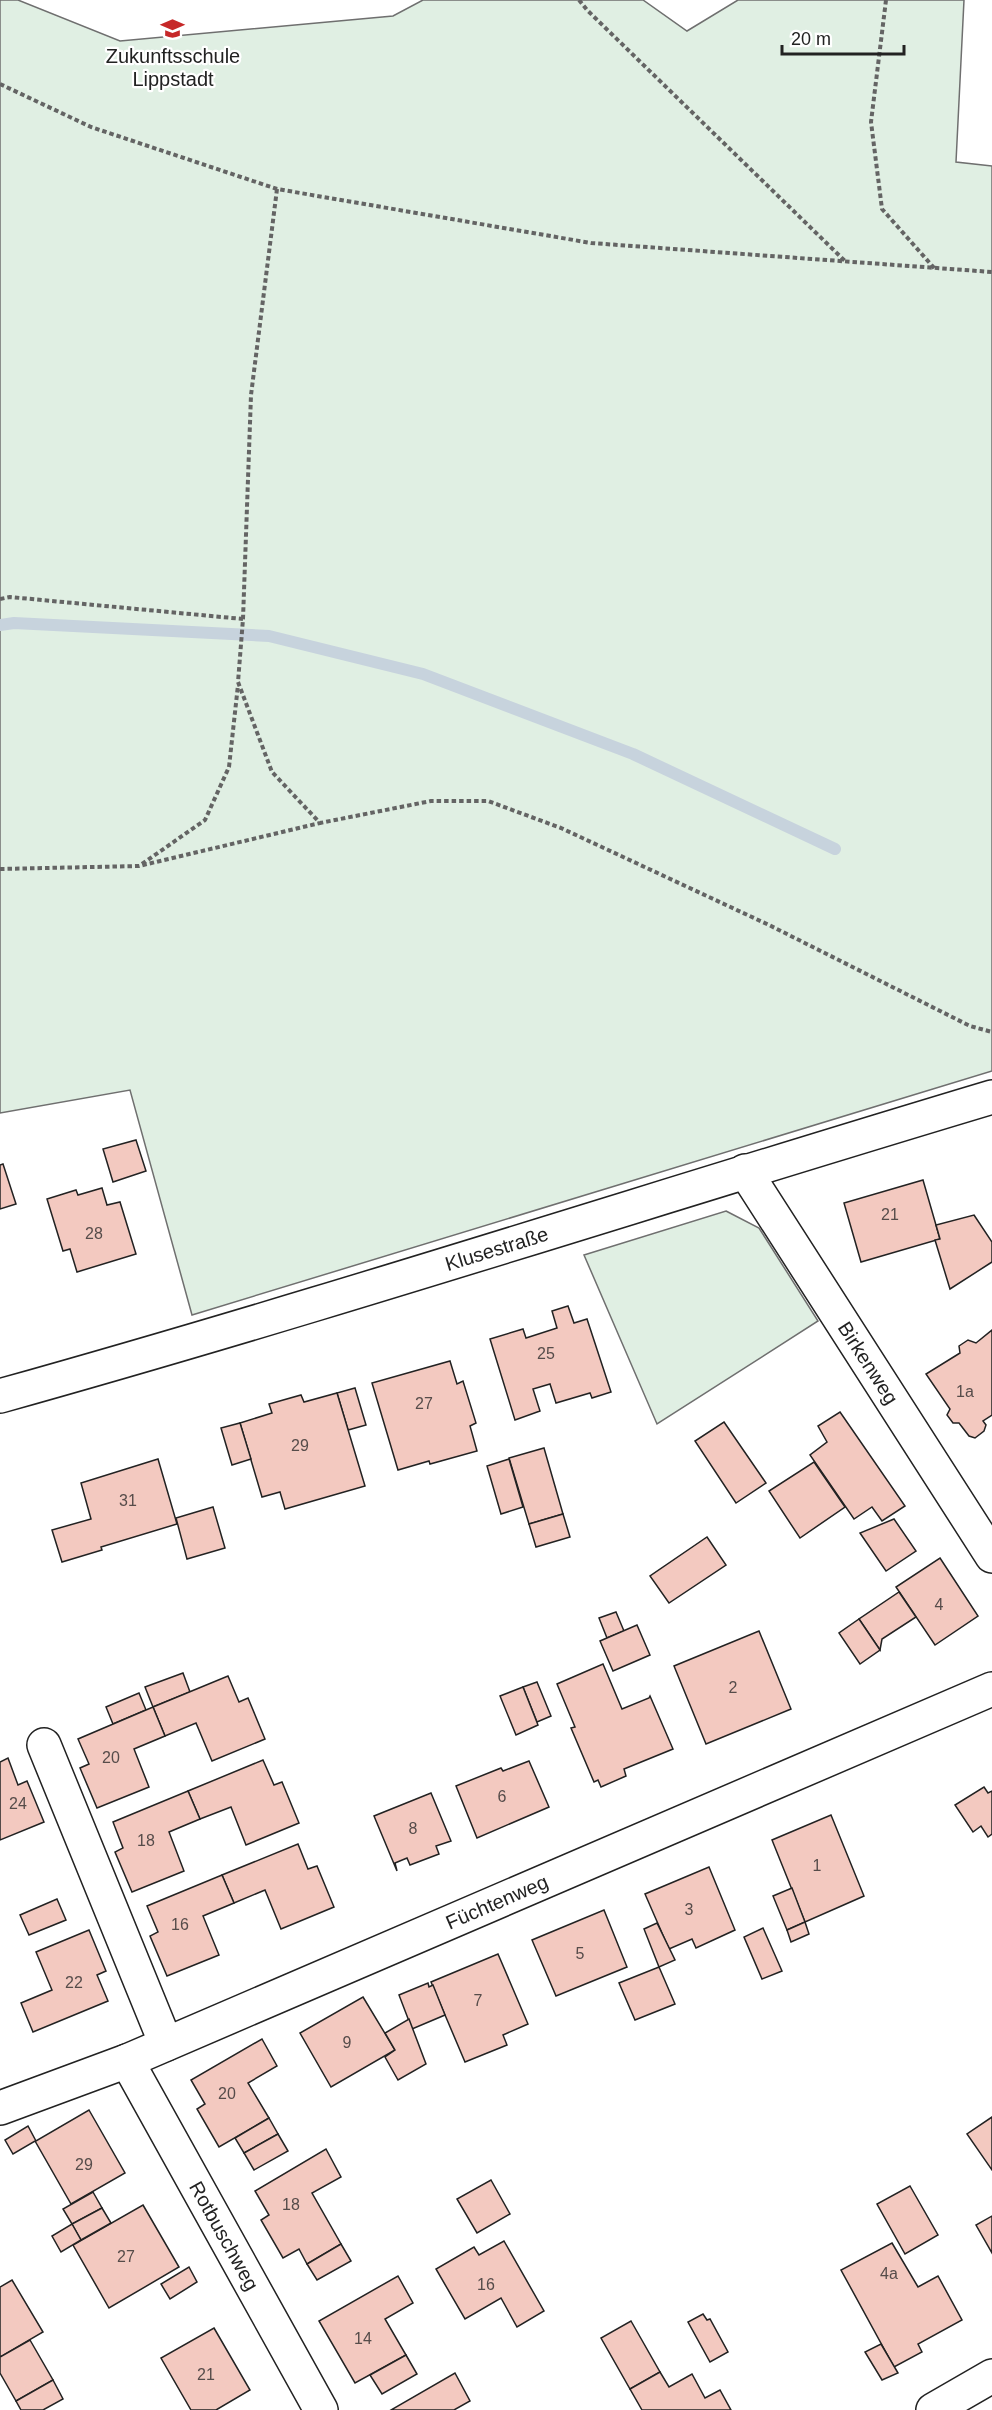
<svg xmlns="http://www.w3.org/2000/svg" width="992" height="2410" viewBox="0 0 992 2410" font-family="Arial,sans-serif">
	<style>
		.green { fill: #e0efe3; stroke: #6f6f6f; stroke-width: 1.5 }
		.lines { fill: none; stroke-linecap: round; stroke-linejoin: round }
		.stream { stroke: #c7d3dd; stroke-width: 12 }
		.building { fill: #f3c9c0; stroke: #222; stroke-width: 1.5 }
		.minor-casing { stroke: #222; stroke-width: 36 }
		.path { stroke: #646464; stroke-width: 4; stroke-dasharray: 4.5 3; stroke-linecap: butt }
		.minor { stroke: #fff; stroke-width: 33 }
		.labels { text-anchor: middle; dominant-baseline: central; stroke-width: 4.5; stroke-linejoin: round; paint-order: stroke }
		.number-label { font-size: 16px; fill: #564c4a }
		.poi-label { font-size: 20px; fill: #222; stroke: #fff }
		.street-label { font-size: 20px; fill: #222; stroke: #fff }
	</style>
	<rect width="100%" height="100%" fill="#fff"/>
	<g class="green">
		<path d="M0,0H18L120,41L393,16L423,0H643L687,31L738,0H964L956,162L992,166V1071L192,1315L130,1090L0,1113Z"/>
		<path d="M726,1211L759,1228L818,1321L657,1424L584,1255Z"/>
	</g>
	<g class="lines">
		<path class="stream" d="M0,625L14,623L269,636L423,674L633,754L835,849"/>
	</g>
	<g class="building">
		<path d="M136,1140L146,1171L113,1182L103,1149Z"/>
		<path d="M3,1164L16,1204L0,1209V1165Z"/>
		<path d="M923,1180L940,1239L861,1262L844,1203Z"/>
		<path d="M102,1188L107,1205L120,1202L136,1254L77,1272L70,1249L63,1251L47,1199L76,1190L78,1195Z"/>
		<path d="M974,1215L992,1242V1262L950,1289L935,1240L940,1239L936,1225Z"/>
		<path d="M568,1306L574,1323L587,1319L611,1392L592,1398L590,1393L556,1403L550,1384L533,1389L540,1411L515,1420L490,1339L523,1329L526,1338L557,1328L552,1311Z"/>
		<path d="M992,1330V1415L983,1421L986,1425L984,1431L975,1438L969,1436L959,1423H953L947,1415L950,1409L926,1374L960,1353L959,1346L968,1340L976,1343Z"/>
		<path d="M450,1361L457,1384L463,1381L476,1423L470,1426L477,1451L430,1464L429,1461L398,1470L372,1383Z"/>
		<path d="M355,1388L366,1425L348,1430L337,1393Z"/>
		<path d="M337,1393L365,1486L285,1509L280,1492L262,1497L240,1423L272,1413L269,1404L301,1395L304,1402Z"/>
		<path d="M840,1412L905,1506L882,1521L872,1507L854,1519L810,1455L827,1442L818,1426Z"/>
		<path d="M724,1422L766,1483L736,1503L695,1441Z"/>
		<path d="M240,1423L251,1459L232,1465L221,1428Z"/>
		<path d="M544,1448L563,1514L529,1524L509,1458Z"/>
		<path d="M158,1459L177,1524L101,1547L102,1550L62,1562L52,1530L91,1519L81,1483Z"/>
		<path d="M509,1459L523,1507L501,1514L487,1466Z"/>
		<path d="M814,1462L845,1507L800,1538L769,1491Z"/>
		<path d="M213,1507L225,1548L187,1559L176,1518Z"/>
		<path d="M563,1514L570,1537L536,1547L529,1524Z"/>
		<path d="M894,1519L916,1551L886,1571L860,1533Z"/>
		<path d="M707,1537L726,1565L669,1603L650,1576Z"/>
		<path d="M940,1558L978,1616L935,1645L896,1587Z"/>
		<path d="M899,1592L916,1617L882,1639L880,1650L859,1619Z"/>
		<path d="M616,1612L624,1631L607,1638L599,1618Z"/>
		<path d="M859,1619L880,1650L860,1664L839,1633Z"/>
		<path d="M637,1625L650,1655L613,1671L600,1641Z"/>
		<path d="M759,1631L791,1709L706,1744L674,1666Z"/>
		<path d="M603,1664L622,1709L649,1698L650,1696L673,1749L624,1769L626,1776L601,1787L598,1780L594,1782L571,1728L575,1727L557,1684Z"/>
		<path d="M183,1673L190,1692L153,1707L145,1687Z"/>
		<path d="M228,1676L239,1702L248,1698L265,1739L212,1761L196,1723L165,1736L153,1707Z"/>
		<path d="M537,1682L551,1716L537,1722L523,1687Z"/>
		<path d="M523,1687L538,1725L516,1735L500,1696Z"/>
		<path d="M139,1693L146,1710L113,1724L106,1707Z"/>
		<path d="M153,1707L165,1736L134,1749L149,1787L97,1808L80,1768L89,1764L78,1739Z"/>
		<path d="M8,1758L18,1785L27,1781L44,1822L0,1840V1762Z"/>
		<path d="M263,1760L274,1785L282,1782L299,1823L246,1845L231,1807L200,1819L188,1791Z"/>
		<path d="M529,1761L549,1807L477,1838L456,1786L501,1768L503,1771Z"/>
		<path d="M984,1787L988,1793L992,1791V1834L988,1837L981,1826L973,1832L955,1805Z"/>
		<path d="M188,1791L200,1819L169,1832L184,1871L132,1892L115,1852L123,1848L113,1822Z"/>
		<path d="M431,1793L451,1841L436,1846L439,1854L410,1865L407,1858L395,1863L397,1871L374,1816Z"/>
		<path d="M831,1815L864,1896L805,1922L772,1840Z"/>
		<path d="M298,1844L308,1869L317,1866L334,1907L281,1929L265,1890L234,1903L222,1875Z"/>
		<path d="M709,1867L735,1930L696,1948L692,1939L669,1949L645,1894Z"/>
		<path d="M222,1875L234,1903L203,1916L219,1955L167,1976L150,1936L158,1932L147,1906Z"/>
		<path d="M792,1888L805,1922L787,1930L773,1896Z"/>
		<path d="M57,1899L66,1920L29,1935L20,1915Z"/>
		<path d="M604,1910L627,1967L556,1996L532,1940Z"/>
		<path d="M805,1922L809,1934L791,1942L787,1930Z"/>
		<path d="M657,1923L675,1960L659,1967L644,1929Z"/>
		<path d="M763,1928L782,1971L762,1979L744,1937Z"/>
		<path d="M89,1930L106,1971L97,1975L108,2001L33,2032L21,2003L52,1990L36,1952Z"/>
		<path d="M498,1954L528,2024L503,2035L507,2045L465,2062L431,1982Z"/>
		<path d="M659,1967L675,2004L635,2020L619,1983Z"/>
		<path d="M428,1983L429,1987L433,1985L445,2015L412,2029L399,1995Z"/>
		<path d="M363,1997L395,2050L331,2087L300,2033Z"/>
		<path d="M409,2019L426,2064L398,2080L385,2057L395,2050L385,2033Z"/>
		<path d="M262,2039L277,2066L248,2083L269,2118L219,2147L197,2109L205,2104L191,2080Z"/>
		<path d="M89,2110L125,2173L71,2204L35,2141L13,2154L5,2140L28,2126L36,2141Z"/>
		<path d="M992,2117V2170L967,2134Z"/>
		<path d="M269,2118L278,2134L244,2153L235,2138Z"/>
		<path d="M278,2134L288,2151L254,2170L244,2153Z"/>
		<path d="M326,2149L341,2177L312,2193L341,2244L307,2264L299,2249L283,2258L261,2220L269,2215L255,2191Z"/>
		<path d="M491,2180L510,2214L477,2233L457,2199Z"/>
		<path d="M910,2186L938,2235L905,2254L877,2204Z"/>
		<path d="M93,2192L102,2208L72,2224L63,2209Z"/>
		<path d="M143,2205L179,2267L109,2308L73,2245Z"/>
		<path d="M102,2208L111,2223L81,2240L72,2224Z"/>
		<path d="M992,2216V2253L976,2225Z"/>
		<path d="M72,2224L81,2240L61,2252L52,2236Z"/>
		<path d="M504,2241L544,2311L517,2327L501,2298L465,2319L436,2269L474,2247L479,2255Z"/>
		<path d="M892,2243L918,2287L938,2276L962,2320L918,2344L922,2352L894,2367L841,2270Z"/>
		<path d="M341,2244L351,2261L317,2280L307,2264Z"/>
		<path d="M189,2267L197,2282L170,2299L161,2284Z"/>
		<path d="M398,2276L413,2303L385,2319L406,2355L355,2383L319,2321Z"/>
		<path d="M12,2280L43,2332L0,2357V2287Z"/>
		<path d="M703,2314L707,2320L710,2319L728,2352L710,2362L688,2322Z"/>
		<path d="M631,2321L660,2372L630,2389L601,2338Z"/>
		<path d="M214,2328L250,2390L216,2410H191L161,2358Z"/>
		<path d="M30,2340L53,2380L16,2401L0,2373V2357Z"/>
		<path d="M881,2344L898,2373L882,2380L865,2352Z"/>
		<path d="M406,2355L417,2374L382,2394L370,2375Z"/>
		<path d="M660,2372L669,2387L692,2374L705,2398L720,2390L731,2410H642L630,2389Z"/>
		<path d="M455,2373L470,2401L454,2410H391Z"/>
		<path d="M53,2380L63,2399L43,2410H21L16,2401Z"/>
	</g>
	<g class="lines">
		<defs>
			<g id="minor">
				<path id="s1" d="M745,1171L992,1556"/>
				<path id="s2" d="M0,1396C333,1303 661,1196 992,1097"/>
				<path d="M44,1745L166,2044"/>
				<path id="s3" d="M127,2061L321,2410"/>
				<path id="s4" d="M0,2108L127,2061L992,1689"/>
				<path d="M933,2410L992,2376"/>
			</g>
		</defs>
		<use href="#minor" class="minor-casing"/>
		<g class="path">
			<path d="M579,0L587,10L846,262"/>
			<path d="M886,0L871,122L882,209L935,269"/>
			<path d="M0,84L91,127L277,189L591,243L992,272"/>
			<path d="M277,189L251,395L243,619L238,682L272,772L320,823L431,801H488L561,828L769,925L970,1026L992,1032"/>
			<path d="M0,599L10,597L243,619"/>
			<path d="M142,864L205,820L229,767L238,685"/>
			<path d="M0,869L139,866L320,823"/>
		</g>
		<use href="#minor" class="minor"/>
	</g>
	<defs>
		<symbol id="school-bare" viewBox="-9 -9 18 18"><path d="M0-5L7-2L0 1L-7-2ZM-4 1L0 2.5L4 1V4Q0 6-4 4Z" fill="#c62828" stroke="#fff" stroke-width="2.5" paint-order="stroke"/></symbol>
	</defs>
	<g fill-rule="evenodd">
		<use href="#school-bare" x="156" y="12" width="33" height="33"/>
	</g>
	<g class="labels">
		<g class="number-label">
			<text x="890" y="1214">21</text>
			<text x="94" y="1233">28</text>
			<text x="546" y="1353">25</text>
			<text x="965" y="1391">1a</text>
			<text x="424" y="1403">27</text>
			<text x="300" y="1445">29</text>
			<text x="128" y="1500">31</text>
			<text x="939" y="1604">4</text>
			<text x="733" y="1687">2</text>
			<text x="111" y="1757">20</text>
			<text x="502" y="1796">6</text>
			<text x="18" y="1803">24</text>
			<text x="413" y="1828">8</text>
			<text x="146" y="1840">18</text>
			<text x="817" y="1865">1</text>
			<text x="689" y="1909">3</text>
			<text x="180" y="1924">16</text>
			<text x="580" y="1953">5</text>
			<text x="74" y="1982">22</text>
			<text x="478" y="2000">7</text>
			<text x="347" y="2042">9</text>
			<text x="227" y="2093">20</text>
			<text x="84" y="2164">29</text>
			<text x="291" y="2204">18</text>
			<text x="126" y="2256">27</text>
			<text x="889" y="2273">4a</text>
			<text x="486" y="2284">16</text>
			<text x="363" y="2338">14</text>
			<text x="206" y="2374">21</text>
		</g>
		<g class="poi-label">
			<text x="173" y="56">Zukunftsschule<tspan x="173" dy="23">Lippstadt</tspan></text>
		</g>
		<g class="street-label">
			<text stroke="none"><textPath href="#s2" startOffset="518">Klusestraße</textPath></text>
			<text stroke="none"><textPath href="#s1" startOffset="228">Birkenweg</textPath></text>
			<text stroke="none"><textPath href="#s4" startOffset="538">Füchtenweg</textPath></text>
			<text stroke="none"><textPath href="#s3" startOffset="200">Rotbuschweg</textPath></text>
		</g>
	</g>
	<path d="M782 45v9h122v-9" fill="none" stroke="#222222" stroke-width="3"/>
	<text x="791" y="45" font-size="18" fill="#222222" stroke="#ffffff" stroke-width="4.5" paint-order="stroke">20 m</text>
</svg>
